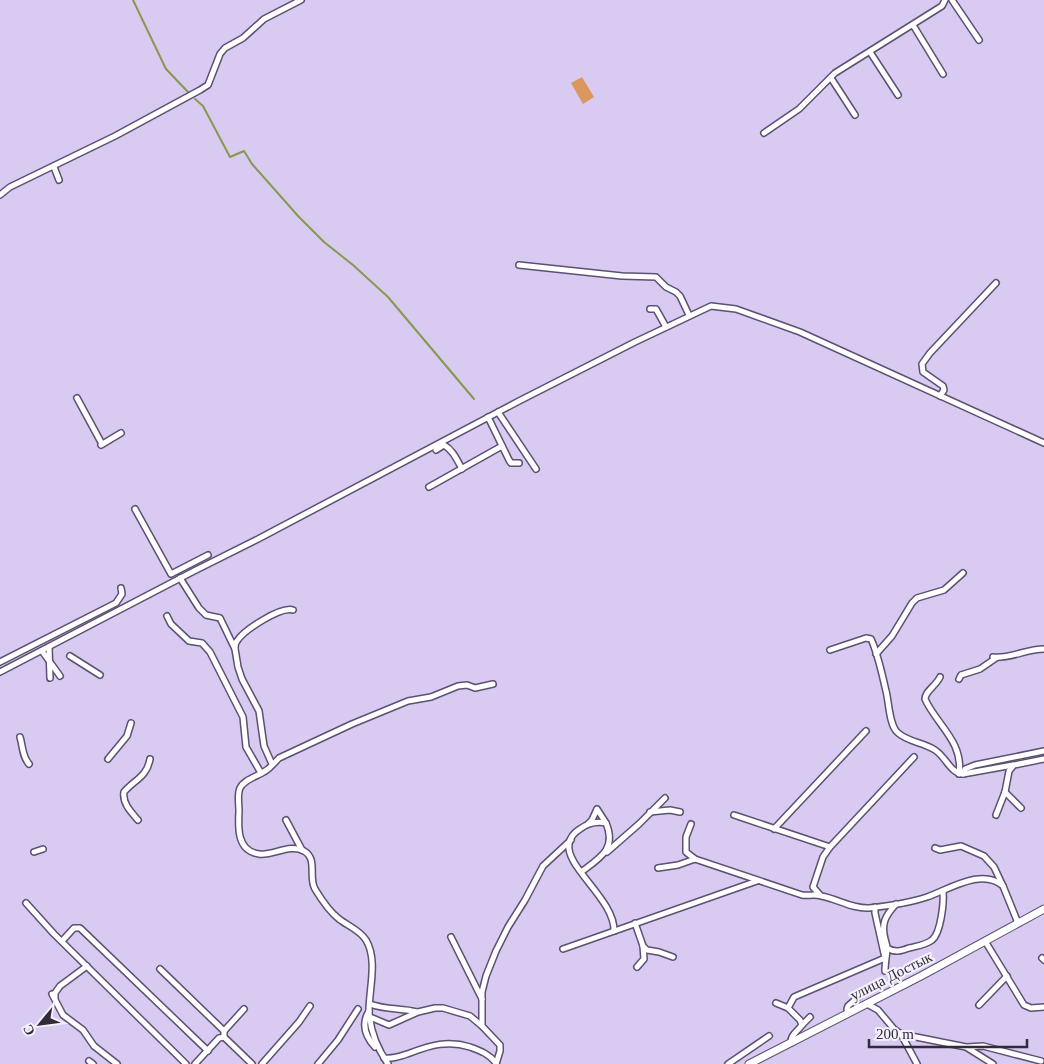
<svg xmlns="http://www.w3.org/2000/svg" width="1044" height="1064" viewBox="0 0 1044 1064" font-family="'Times New Roman',serif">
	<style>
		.green { fill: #da985c }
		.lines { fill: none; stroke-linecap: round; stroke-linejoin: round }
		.stream { stroke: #86994e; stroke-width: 2 }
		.minor-casing { stroke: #5d5071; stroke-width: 8 }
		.secondary-casing { stroke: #5d5071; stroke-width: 9 }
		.minor { stroke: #fff; stroke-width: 5 }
		.secondary { stroke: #fff; stroke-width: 7 }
		.labels { text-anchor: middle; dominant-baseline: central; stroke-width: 4.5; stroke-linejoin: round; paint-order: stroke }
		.street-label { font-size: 15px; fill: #312b3a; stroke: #f4f0fc }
	</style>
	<rect width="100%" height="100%" fill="#d8caf0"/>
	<path class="green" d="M582,77L594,97L583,104L571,83Z"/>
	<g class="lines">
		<g class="stream">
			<path d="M133,0L166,69L188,92"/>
			<path d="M195,99L203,106L230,157L244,151L252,164L299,217L324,242L353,265L388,297L474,399"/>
		</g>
		<defs>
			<g id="minor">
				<path d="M952,0L979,40"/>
				<path d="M913,25L943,74"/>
				<path d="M870,52L898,95"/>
				<path d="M831,78L855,115"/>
				<path d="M764,133L799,109L835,73L942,6L945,0"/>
				<path d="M54,167L59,180"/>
				<path d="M0,195L10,187L115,136L200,90L208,85L220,54L225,48L243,38L264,19L301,0"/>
				<path d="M519,265L622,276L656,277L666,287L676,292L680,296L689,315"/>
				<path d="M650,309H656L666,327"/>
				<path d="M940,396L944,390L943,386L923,372L922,364L930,353L996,283"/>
				<path d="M77,398L102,444"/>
				<path d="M498,412L536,469"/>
				<path d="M488,417L509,460L511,463H519"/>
				<path d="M101,445L121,433"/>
				<path d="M436,450L444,445C453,450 457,460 462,469"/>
				<path d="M429,487L502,446"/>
				<path d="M135,509L171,574L208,555"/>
				<path d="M180,578L199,608L206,615L220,618L235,649L238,667L242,679L259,711L264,746L272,764"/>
				<path d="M167,616L171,624L189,641L202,643L210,652L243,717L246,747L261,773"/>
				<path d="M49,647L50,678"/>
				<path d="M235,648C235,645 235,643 237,641C244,630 281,606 293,610"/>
				<path d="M830,650L866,638L871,639C878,654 882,674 886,691C889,702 889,724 897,732C907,742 923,742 935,750C946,757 950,773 963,774L965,769L975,765L1044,751"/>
				<path d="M42,651L60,676"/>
				<path d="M876,654L892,636L912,603L917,598L944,590L963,573"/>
				<path d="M70,656L100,675"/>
				<path d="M993,657C1010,659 1026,649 1044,649"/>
				<path d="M0,662L116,603L122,594L121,588"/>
				<path d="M0,672L194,571L258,539L519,401L635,342L711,306L736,309L800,332L1044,443"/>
				<path d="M940,677C936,686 925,691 925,699C936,724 964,742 959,774"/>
				<path d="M959,679L961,675L980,669L996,658"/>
				<path d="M20,737C23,747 22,756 29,764"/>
				<path d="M108,759L127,736L131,723"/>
				<path d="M963,774L1013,765"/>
				<path d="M1005,792L1021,808"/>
				<path d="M650,812L670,810L680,812"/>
				<path d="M734,815L830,847"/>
				<path d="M996,815L1005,792L1009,771L1014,765L1044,759"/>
				<path d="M138,820C131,812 122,803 124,792C134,780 147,777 150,759"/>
				<path d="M286,820L302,850"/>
				<path d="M588,824L592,820L597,809L606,823"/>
				<path d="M691,824L686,837V852L695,859"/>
				<path d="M774,829L866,731"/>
				<path d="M935,848L940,850L961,846L984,856L994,867L1003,886"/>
				<path d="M34,852L43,849"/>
				<path d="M607,852L639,824L665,798"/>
				<path d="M658,868L678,865L695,859L802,895C808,896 815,894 821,896C838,899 852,909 869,908C888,906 909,903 927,897C948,890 982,867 1003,886L1018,923"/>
				<path d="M581,872C600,858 617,849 606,823C596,821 588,823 580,829C575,832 570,837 569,844C565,867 615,900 614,931"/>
				<path d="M820,895L813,887L823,857L830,847L914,757"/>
				<path d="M26,903L54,934L186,1064"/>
				<path d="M635,923L643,946L647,950L659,952L673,957"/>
				<path d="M451,937L482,999"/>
				<path d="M62,941L74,928H80L208,1051"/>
				<path d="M985,941L1024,1005L1031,1008L1044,1007"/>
				<path d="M887,948C895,953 901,951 909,948C917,946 926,945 932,940C941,933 944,902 943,891"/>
				<path d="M563,949L757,881"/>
				<path d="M1042,958L1044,960"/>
				<path d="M637,967L644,959L643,946"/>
				<path d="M160,969L221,1028L224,1031V1037L252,1064"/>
				<path d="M885,971C885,964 886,958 887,951C888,948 886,943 885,939C881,924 885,916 896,904"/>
				<path d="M52,994L63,1015L83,1030L94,1046L117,1064"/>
				<path d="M55,998V993L60,986L87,966"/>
				<path d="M776,1003L788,1008"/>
				<path d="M370,1004C386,1010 401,1008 417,1012"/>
				<path d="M867,1004L878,1010L894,1029L901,1034L917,1064"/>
				<path d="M979,1005L1007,976"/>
				<path d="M369,1011C361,1024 365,1036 375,1047"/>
				<path d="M848,1013L847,1009L848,1006L866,990"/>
				<path d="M370,1017L389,1025L418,1012L435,1008H443L470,1016L482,1026"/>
				<path d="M802,1025L810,1017"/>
				<path d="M224,1031L244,1009"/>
				<path d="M901,1034L966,1047L993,1064"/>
				<path d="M791,1043C790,1035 798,1031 802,1025L800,1020L788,1008L794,997L885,958L875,913V907"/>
				<path d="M967,1047L983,1046L1041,1061"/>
				<path d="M384,1058C394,1059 401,1056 410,1053C431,1045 448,1040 470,1047C481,1051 489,1054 496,1063"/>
				<path d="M89,1061L93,1064"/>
				<path d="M195,1064L219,1038L224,1037"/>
				<path d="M262,1064L299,1022L310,1006"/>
				<path d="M318,1064L338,1040L358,1009"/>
				<path d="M388,1064C377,1048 370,1031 369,1011C369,989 378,960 366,940C360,930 348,926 339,919C330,912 321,899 315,889C308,877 318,859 304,851C290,843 273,856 259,854C237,851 238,828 239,811C239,804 237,795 240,788C245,778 260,776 268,769C272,766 275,762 279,758L352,724L408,701L431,697L458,686L467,685L475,688L493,684"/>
				<path d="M496,1064L500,1051V1045L482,1026V992L486,976L496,951L508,927L525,900L543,866L571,840"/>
				<path d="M728,1064L769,1036"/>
			</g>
			<path id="secondary" d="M749,1064L921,976L1044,909"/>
		</defs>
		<use href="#minor" class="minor-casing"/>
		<use href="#secondary" class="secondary-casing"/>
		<use href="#minor" class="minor"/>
		<use href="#secondary" class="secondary"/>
	</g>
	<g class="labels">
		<g class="street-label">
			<text transform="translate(891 976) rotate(-27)">улица Достык</text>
		</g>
	</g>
	<g transform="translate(40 1024) rotate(241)" stroke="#f4f0fc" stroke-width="4" paint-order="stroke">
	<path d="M0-4L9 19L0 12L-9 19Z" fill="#312b3a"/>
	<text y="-8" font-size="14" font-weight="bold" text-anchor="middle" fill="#312b3a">С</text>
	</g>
	<path d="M869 1039v8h158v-8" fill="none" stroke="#312b3a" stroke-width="2.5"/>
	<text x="876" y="1039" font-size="15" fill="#312b3a" stroke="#f4f0fc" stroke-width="4" paint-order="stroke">200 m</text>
</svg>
